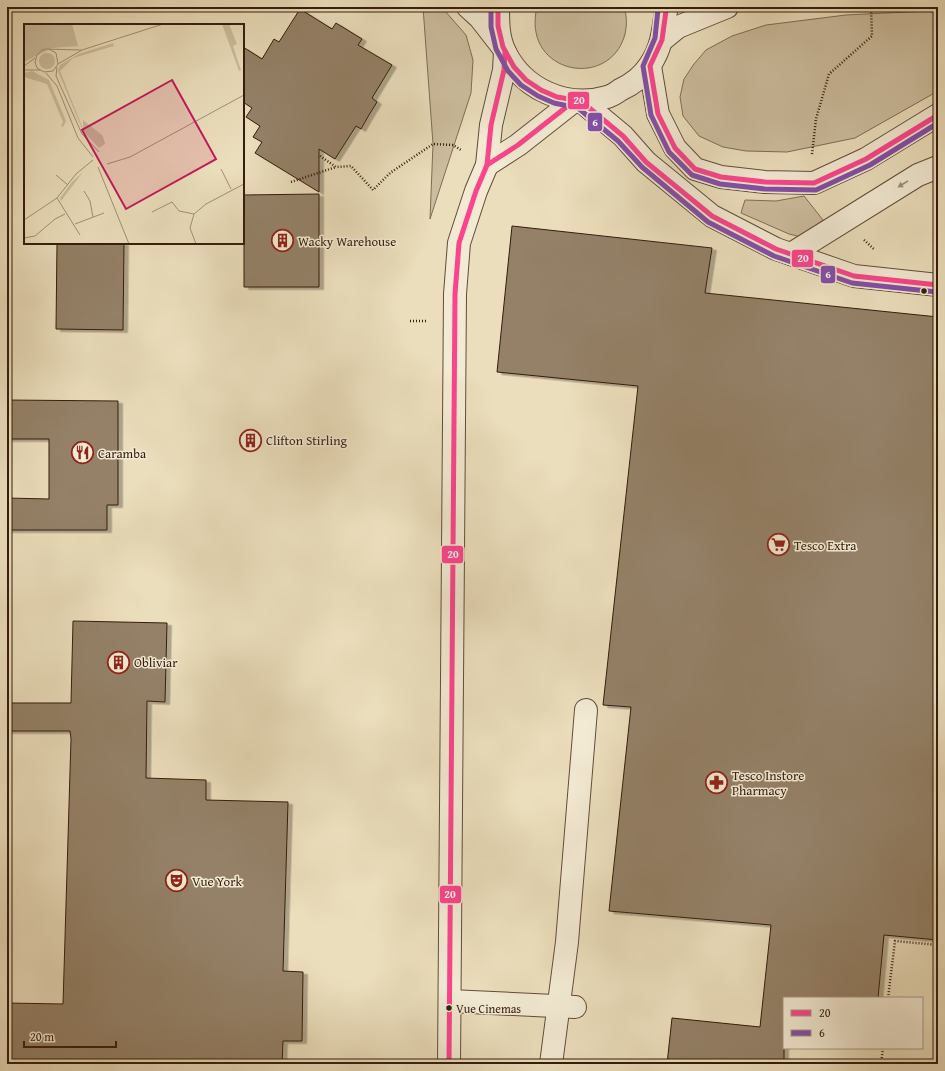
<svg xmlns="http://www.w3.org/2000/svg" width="945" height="1071" viewBox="0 0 945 1071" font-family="'Gentium Book Plus',serif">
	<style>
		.green { fill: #ccbd9e; stroke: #806c56 }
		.building { fill: #948168; stroke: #351c0d; filter: url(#shadow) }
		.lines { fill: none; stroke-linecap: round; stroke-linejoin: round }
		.minor-casing { stroke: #624c39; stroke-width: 24 }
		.path { stroke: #351c0d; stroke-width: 2.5; stroke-dasharray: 1 2; stroke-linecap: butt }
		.minor { stroke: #f2ead3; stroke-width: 22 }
		.bus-1-casing { stroke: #f2ead3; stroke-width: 8 }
		.bus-2-casing { stroke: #f2ead3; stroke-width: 8 }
		.bus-1 { stroke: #fa448c; stroke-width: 5 }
		.bus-2 { stroke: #824fa8; stroke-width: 5 }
		.oneway { fill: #9d8d7a }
		.bus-dot { fill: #351c0d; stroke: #f2ead3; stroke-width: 1.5 }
		.labels { text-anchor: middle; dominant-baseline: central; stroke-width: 3; stroke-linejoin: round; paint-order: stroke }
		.bus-label { font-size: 12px; fill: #351c0d; stroke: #f2ead3; text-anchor: start }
		.poi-label { font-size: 13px; fill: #351c0d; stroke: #f2ead3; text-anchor: start }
		.inset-road { fill: none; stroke: #a29076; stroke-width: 1 }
		.view { fill: #c2185b; fill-opacity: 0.15; stroke: #c2185b; stroke-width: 2 }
		.inset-edge { fill: none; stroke: #351c0d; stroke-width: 2 }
		.line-badge { stroke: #f2ead3; stroke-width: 1.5 }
		.badge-label { font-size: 11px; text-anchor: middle; font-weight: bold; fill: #fff }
	</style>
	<defs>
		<filter id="shadow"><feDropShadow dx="4.5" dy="2.5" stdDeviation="0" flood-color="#0004"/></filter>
	</defs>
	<rect width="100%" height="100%" fill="#ebdebc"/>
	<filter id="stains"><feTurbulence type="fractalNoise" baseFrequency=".005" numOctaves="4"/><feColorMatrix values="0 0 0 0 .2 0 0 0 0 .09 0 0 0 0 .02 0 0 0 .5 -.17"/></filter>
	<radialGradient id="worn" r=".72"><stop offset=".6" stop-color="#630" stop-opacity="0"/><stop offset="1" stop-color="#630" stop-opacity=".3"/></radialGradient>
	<g class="green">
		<path d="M423,7H440L445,11L466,35L473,60L471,93L430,219L433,144Z"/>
		<path d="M537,7H624C627,16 627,25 625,34C610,91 521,74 537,7Z"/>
		<path d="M928,7H938V12L929,11L938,15V91L855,138L787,152L746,151L723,147L699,136L683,116L680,97L684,79L694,64L706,50L732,36L766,25L846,15L927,11Z"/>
		<path d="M804,196L823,220L801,237L789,234L741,213L745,200L776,201Z"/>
	</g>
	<g class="building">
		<path d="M300,9L332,29L336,23L362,39L358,45L392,65L372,98L377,102L369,115L361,129L356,126L335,159L319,149V192L255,153L262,142L253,137L260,126L246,117L252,108L243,102V47L262,59L274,39L279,42Z"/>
		<path d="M319,194V287H244V195Z"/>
		<path d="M512,226L712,248L705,293L938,317V940L884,935L878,998H784V1064H667L672,1018L760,1027L771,925L609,911L631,707L603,705L638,386L497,372Z"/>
		<path d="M57,243H124L123,330L56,329Z"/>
		<path d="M7,400L118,401V505H107V530H7V498L49,499V439H7Z"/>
		<path d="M73,621L167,623L165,702L147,701L146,778L206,780V800L288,802L283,971L303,972L302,1041H283L282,1064H7V1003L63,1004L71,739L70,731H7V703H71Z"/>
	</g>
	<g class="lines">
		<defs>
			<g id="minor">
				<path d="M468,7L480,18L501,45"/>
				<path d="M498,7C498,22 498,38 505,52C523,89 566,109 607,97C611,96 616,93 620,90C631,85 643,76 650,65C662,47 663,31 666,11L665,7"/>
				<path d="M662,40L678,27L727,7"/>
				<path d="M650,66L658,114L675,148L695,169L721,177L765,182L814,183L866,159L938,115"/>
				<path d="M581,101L623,136L646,162L712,216L776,249L854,276L938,285"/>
				<path d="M487,165L518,145L574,101"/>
				<path d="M791,254L918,175L938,167"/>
				<path d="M450,1001L575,1007"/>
				<path d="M449,1064L455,294L459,243L476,191L487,165L491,125L504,70L505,52"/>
				<path d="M551,1064L567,942L586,710"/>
			</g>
		</defs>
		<use href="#minor" class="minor-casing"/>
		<g class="path">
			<path d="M812,154L816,119L829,74L872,36L871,7"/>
			<path d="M320,156L336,167L351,166L373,190L390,173L433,144L453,145L461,150"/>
			<path d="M291,182L336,167"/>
			<path d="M864,240L875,250"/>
			<path d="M410,321H427"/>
			<path d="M888,998L895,941L938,945"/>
			<path d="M313,1063L368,1064"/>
			<path d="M881,1064L883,1048"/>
		</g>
		<use href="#minor" class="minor"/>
		<defs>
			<g id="bus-1">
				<path d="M498,7V26L503,47L514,67L526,80L541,90L557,97L581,101L623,136L646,162L712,216L776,249L854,276L938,285"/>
				<path d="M665,7L666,11L662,40L650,66L658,114L675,148L695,169L721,177L765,182L814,183L866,159L938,115"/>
				<path d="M487,165L518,145L574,101"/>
				<path d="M449,1064L455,294L459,243L476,191L487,165L491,125L504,70L505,52"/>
			</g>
			<g id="bus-2">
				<path d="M491,7V27L496,49L508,71L521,85L538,96L554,103L578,108L618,141L642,167L708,222L774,256L852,283L937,292"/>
				<path d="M658,9L655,38L643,66L651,115L669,152L692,175L720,184L765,189L816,190L870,165L938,123"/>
			</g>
		</defs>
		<use href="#bus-1" class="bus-1-casing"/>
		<use href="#bus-2" class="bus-2-casing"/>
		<use href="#bus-1" class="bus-1"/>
		<use href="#bus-2" class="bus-2"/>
	</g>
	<defs><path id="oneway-solid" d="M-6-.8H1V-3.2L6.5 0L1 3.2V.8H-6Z"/></defs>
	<use class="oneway" href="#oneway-solid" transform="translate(903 184) rotate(148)"/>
	<defs>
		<symbol id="building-ring" viewBox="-11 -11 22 22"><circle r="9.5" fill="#f2ead3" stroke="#8f2418" stroke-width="1.5"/><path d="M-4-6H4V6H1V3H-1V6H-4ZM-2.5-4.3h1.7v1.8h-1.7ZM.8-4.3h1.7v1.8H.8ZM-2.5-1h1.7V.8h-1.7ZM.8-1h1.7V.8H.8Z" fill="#8f2418"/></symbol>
		<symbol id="restaurant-ring" viewBox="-11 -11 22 22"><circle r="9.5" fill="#f2ead3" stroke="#8f2418" stroke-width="1.5"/><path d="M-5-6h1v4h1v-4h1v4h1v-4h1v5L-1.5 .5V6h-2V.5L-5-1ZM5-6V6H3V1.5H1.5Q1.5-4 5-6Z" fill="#8f2418"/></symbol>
		<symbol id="supermarket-ring" viewBox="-11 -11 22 22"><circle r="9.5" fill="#f2ead3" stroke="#8f2418" stroke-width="1.5"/><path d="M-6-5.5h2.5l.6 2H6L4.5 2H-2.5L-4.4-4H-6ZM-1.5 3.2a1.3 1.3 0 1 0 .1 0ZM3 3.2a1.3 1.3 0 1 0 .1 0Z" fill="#8f2418"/></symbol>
		<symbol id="pharmacy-ring" viewBox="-11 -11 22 22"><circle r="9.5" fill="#f2ead3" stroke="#8f2418" stroke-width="1.5"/><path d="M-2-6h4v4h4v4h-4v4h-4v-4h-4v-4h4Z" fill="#8f2418"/></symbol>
		<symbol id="theatre-ring" viewBox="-11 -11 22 22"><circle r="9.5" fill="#f2ead3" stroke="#8f2418" stroke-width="1.5"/><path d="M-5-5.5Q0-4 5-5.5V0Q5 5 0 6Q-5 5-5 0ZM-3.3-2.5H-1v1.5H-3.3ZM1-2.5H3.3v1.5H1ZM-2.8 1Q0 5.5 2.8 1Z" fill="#8f2418"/></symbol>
	</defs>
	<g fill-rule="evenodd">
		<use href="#building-ring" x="270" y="228" width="25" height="25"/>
		<use href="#building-ring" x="238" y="428" width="25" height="25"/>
		<use href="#restaurant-ring" x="70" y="440" width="25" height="25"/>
		<use href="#supermarket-ring" x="766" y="532" width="25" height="25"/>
		<use href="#building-ring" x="106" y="650" width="25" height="25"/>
		<use href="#pharmacy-ring" x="704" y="770" width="25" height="25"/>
		<use href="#theatre-ring" x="164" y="868" width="25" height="25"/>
	</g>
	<g class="bus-dot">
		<circle cx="924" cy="291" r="3.5"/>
		<circle cx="449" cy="1008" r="3.5"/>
	</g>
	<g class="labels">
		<g class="bus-label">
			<text x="456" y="1008">Vue Cinemas</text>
		</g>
		<g class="poi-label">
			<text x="298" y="241">Wacky Warehouse</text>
			<text x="266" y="440">Clifton Stirling</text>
			<text x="98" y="453">Caramba</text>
			<text x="794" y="545">Tesco Extra</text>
			<text x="134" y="662">Obliviar</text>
			<text x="732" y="775">Tesco Instore<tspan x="732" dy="15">Pharmacy</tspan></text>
			<text x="192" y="881">Vue York</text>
		</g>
	</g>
	<g transform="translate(24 24)">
		<rect width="220" height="220" fill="#ebdebc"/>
		<path d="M0,0H48L54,22L28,24L0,38ZM198,0H205L213,20L209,22L217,46L215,47ZM89,19L90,22L49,34L36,47L59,105V96L79,112L81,120L75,124L59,107L34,47L36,41L55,30ZM15 37a8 8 0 1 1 16 0a8 8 0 1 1-16 0ZM8,47L25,56L42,97L39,103L37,102L39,98L23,60L0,53V49ZM59,148L37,177L36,174L48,158Z" fill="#ccbd9e"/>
		<path class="inset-road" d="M25,25L32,29L34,40L29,47L20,48L13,44L11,38L13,31L18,26L22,25L57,26M34,40L58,26L139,0M0,42L11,34M33,43L32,52L58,110L75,128M0,46H16M22,49L33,62L54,114L69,133M83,140L106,133L220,71M74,143L105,220M197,145L207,165M32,151L44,161M60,167L66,177L69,193M33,174L56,211M128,188L148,178L155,187L170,190M0,196L33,174L52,150L69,136M51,200L80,189M0,214L11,212L31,195L41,190M172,220L166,204L170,190L182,180L220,160"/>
		<path class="view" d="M148,56L192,135L102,185L58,106Z"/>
		<rect width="220" height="220" class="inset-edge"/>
	</g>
	<g class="line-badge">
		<rect x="567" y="91" width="23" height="19" rx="4" fill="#fa448c"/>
		<rect x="587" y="112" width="16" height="20" rx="4" fill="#824fa8"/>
		<rect x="791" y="249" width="23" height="19" rx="4" fill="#fa448c"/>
		<rect x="820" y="265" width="16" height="19" rx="4" fill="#824fa8"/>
		<rect x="441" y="545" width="23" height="19" rx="4" fill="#fa448c"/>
		<rect x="439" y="885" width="23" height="19" rx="4" fill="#fa448c"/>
	</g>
	<g class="badge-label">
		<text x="579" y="104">20</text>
		<text x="595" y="126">6</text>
		<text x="803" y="262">20</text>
		<text x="828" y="278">6</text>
		<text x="453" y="558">20</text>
		<text x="450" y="898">20</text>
	</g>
	<rect width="945" height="1071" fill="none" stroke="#ebdebc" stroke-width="24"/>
	<rect x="8" y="8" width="929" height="1055" fill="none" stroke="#351c0d" stroke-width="2"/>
	<rect x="12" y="12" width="921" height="1047" fill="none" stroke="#351c0d"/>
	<rect x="783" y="997" width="140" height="52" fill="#f2ead3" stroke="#a69884"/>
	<rect x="791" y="1010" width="20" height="6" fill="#fa448c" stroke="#a69884"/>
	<text x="819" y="1017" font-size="12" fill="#351c0d">20</text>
	<rect x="791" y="1030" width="20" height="6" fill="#824fa8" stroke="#a69884"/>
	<text x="819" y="1037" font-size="12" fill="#351c0d">6</text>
	<path d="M24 1041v6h92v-6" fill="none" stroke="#351c0d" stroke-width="2"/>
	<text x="30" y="1041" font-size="12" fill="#351c0d" stroke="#f2ead3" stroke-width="3" paint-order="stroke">20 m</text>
	<rect width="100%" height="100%" filter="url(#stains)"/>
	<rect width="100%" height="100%" fill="url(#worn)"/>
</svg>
